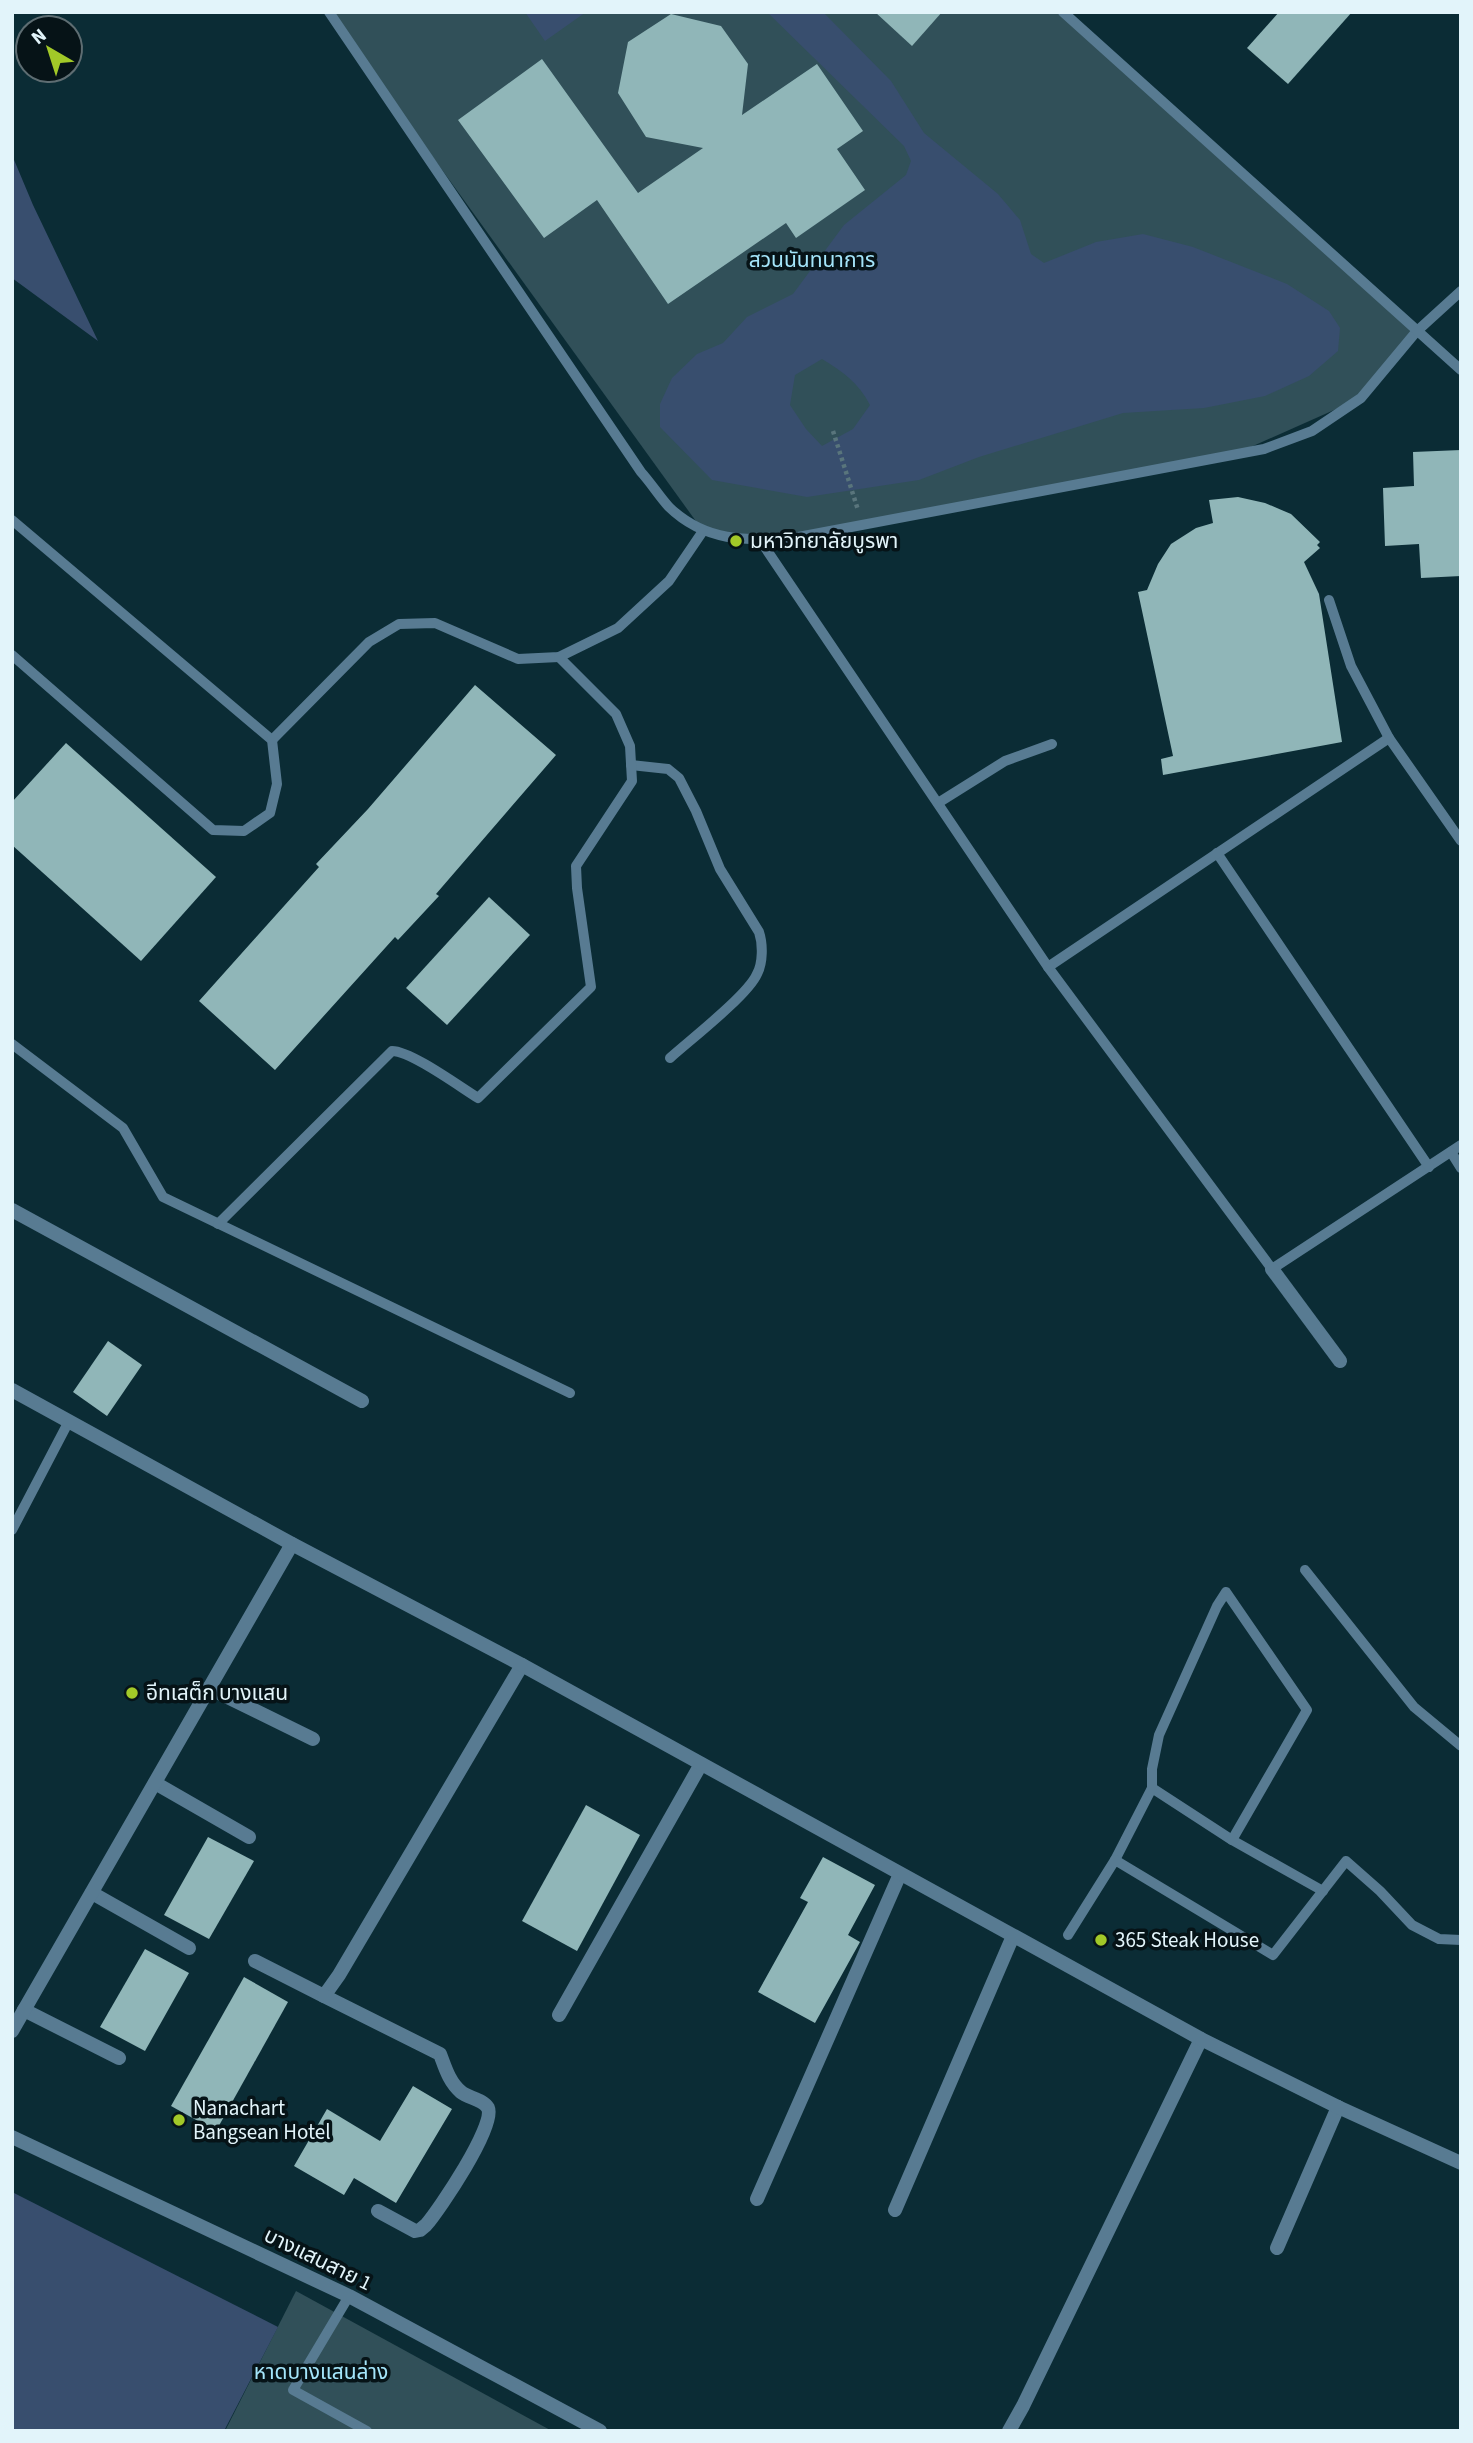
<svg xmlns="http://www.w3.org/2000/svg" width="1473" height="2443" viewBox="0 0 1473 2443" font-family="'Source Sans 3','Noto Sans Thai',sans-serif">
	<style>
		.green { fill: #315059 }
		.water { fill: #384e6e; fill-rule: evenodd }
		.building { fill: #90b6b8 }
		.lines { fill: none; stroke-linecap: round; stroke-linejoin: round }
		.path { stroke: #59757c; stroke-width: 4.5; stroke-dasharray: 3.5 3.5; stroke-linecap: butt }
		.service { stroke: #587b92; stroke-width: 10 }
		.minor { stroke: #587b92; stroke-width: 14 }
		.tertiary { stroke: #587b92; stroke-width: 14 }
		.poi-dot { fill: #a2c928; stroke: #061317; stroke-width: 2.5 }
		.labels { text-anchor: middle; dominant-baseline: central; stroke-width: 7; stroke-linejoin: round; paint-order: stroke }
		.park-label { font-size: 21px; fill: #a4e5fa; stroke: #061317 }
		.poi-label { font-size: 21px; fill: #e2f4fa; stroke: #061317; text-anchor: start }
		.street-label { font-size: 21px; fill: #e2f4fa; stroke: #061317 }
	</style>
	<rect width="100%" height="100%" fill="#0b2c35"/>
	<g class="green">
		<path d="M328,12H1063L1416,332L1361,398L1235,454L793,538L703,531Z"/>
		<path d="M296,2291L552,2431H225Z"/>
	</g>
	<g class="water">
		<path d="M525,12H586L545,41Z"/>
		<path d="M767,12H823L891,81L924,133L998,194L1020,220L1031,254L1044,263L1096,242L1143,234L1193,247L1287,284L1329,311L1340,328L1338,351L1309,376L1265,396L1204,408L1123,413L979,457L919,480L807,497L712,480L660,427V404L672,378L697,354L723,343L747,317L793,294L844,225L906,175L911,161L904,146ZM822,359C842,371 859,383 870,405L853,429L822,446L806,429L790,405L795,375Z"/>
		<path d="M12,155L33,205L98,341L12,278Z"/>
		<path d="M12,2192L278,2327L224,2431H12Z"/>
	</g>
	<g class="building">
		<path d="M875,12H942L912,46Z"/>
		<path d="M1279,12H1352L1288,84L1247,48Z"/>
		<path d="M671,14L721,26L748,64L742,115L817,64L863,131L837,149L865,190L796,238L786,223L668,304L597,200L544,238L458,120L542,59L638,193L703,148L646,137L618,93L628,42Z"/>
		<path d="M1461,450V576L1421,578L1419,544L1385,546L1383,488L1414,486L1413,452Z"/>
		<path d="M1238,497L1265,503L1291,514L1320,542L1317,545L1320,548L1304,562L1319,594L1342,742L1163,775L1161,759L1173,756L1138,592L1147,590L1158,564L1171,544L1196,528L1213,523L1209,500Z"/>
		<path d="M475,685L556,755L436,894L439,896L398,940L395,937L275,1070L199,1001L319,867L316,864L368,809Z"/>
		<path d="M66,743L216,877L141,961L12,845V802Z"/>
		<path d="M489,897L530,935L447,1025L406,988Z"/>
		<path d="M108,1341L142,1365L107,1416L73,1392Z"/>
		<path d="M586,1805L640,1835L577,1951L522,1921Z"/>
		<path d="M208,1837L254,1861L209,1939L164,1915Z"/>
		<path d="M823,1857L875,1885L848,1935L860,1942L815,2023L758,1992L808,1902L800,1898Z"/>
		<path d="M145,1949L189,1973L145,2051L100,2027Z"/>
		<path d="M244,1977L288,2002L216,2131L171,2106Z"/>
		<path d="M413,2086L452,2109L396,2203L354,2178L344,2195L294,2166L327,2109L380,2141Z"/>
	</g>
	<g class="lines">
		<path class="path" d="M833,431L858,510"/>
		<g class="service">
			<path d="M329,12L641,472C651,483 659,496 669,507C705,542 746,541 793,538L1264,449L1312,431L1361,398L1416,332L1461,291"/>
			<path d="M1063,12L1461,370"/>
			<path d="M12,520L272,740L277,784L270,813L244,831L213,830L12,655"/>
			<path d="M760,540L1048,967L1272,1269L1461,1145"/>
			<path d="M1329,600L1351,666L1389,738L1461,841"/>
			<path d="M272,740L369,642L399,624L435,623L518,659L559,657L618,628L669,581L703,531"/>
			<path d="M631,765L668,769L679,778L696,811L720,869L759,932C763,944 763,963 757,974C748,995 690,1040 670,1058"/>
			<path d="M938,803L1005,761L1052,744"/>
			<path d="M1217,853L1429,1167"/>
			<path d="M1048,967L1389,738"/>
			<path d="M12,1044L123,1128L163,1197L570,1393"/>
			<path d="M1451,1152L1461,1168"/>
			<path d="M218,1224L392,1051C411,1051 460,1087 478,1098L591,987L577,888L576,866L632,781L630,746L616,714L559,657"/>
			<path d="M12,1530L69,1421"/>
			<path d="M1305,1570L1414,1707L1461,1746"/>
			<path d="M1152,1788L1232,1840"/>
			<path d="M1115,1860L1152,1788V1769L1159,1735L1217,1606L1226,1592L1307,1710L1232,1840L1323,1891"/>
			<path d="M1068,1935L1115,1860L1273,1955L1346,1861L1380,1891L1412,1925L1439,1939L1461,1940"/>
			<path d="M349,2296L293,2390L367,2431"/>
		</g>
		<g class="minor">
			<path d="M12,1210L362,1401"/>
			<path d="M1272,1269L1340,1361"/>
			<path d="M209,1688L313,1739"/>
			<path d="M155,1783L249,1837"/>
			<path d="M92,1893L189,1948"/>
			<path d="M255,1961L324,1996L339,1975L522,1665"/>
			<path d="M324,1996L440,2054C445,2067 449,2082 461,2092C468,2098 483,2099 488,2108C496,2126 439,2210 426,2225L420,2230L415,2231L378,2211"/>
			<path d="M24,2010L119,2058"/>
			<path d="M559,2015L701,1764"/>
			<path d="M12,2031L292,1544"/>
			<path d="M757,2199L900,1874"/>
			<path d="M895,2210L1013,1936"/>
			<path d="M1277,2248L1338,2107"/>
			<path d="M1009,2431L1023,2406L1201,2039"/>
		</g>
		<g class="tertiary">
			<path d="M12,1390L292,1544L522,1665L1201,2039L1338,2107L1461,2163"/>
			<path d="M12,2137L349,2296L600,2431"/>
		</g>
	</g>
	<g class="poi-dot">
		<circle cx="736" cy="541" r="7"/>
		<circle cx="132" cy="1693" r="7"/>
		<circle cx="1101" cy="1940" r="7"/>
		<circle cx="179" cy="2120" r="7"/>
	</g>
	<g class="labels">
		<g class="park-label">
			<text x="812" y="260">สวนนันทนาการ</text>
			<text x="321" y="2372">หาดบางแสนล่าง</text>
		</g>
		<g class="poi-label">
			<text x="750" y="541">มหาวิทยาลัยบูรพา</text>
			<text x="146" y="1693">อีทเสต็ก บางแสน</text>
			<text x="1115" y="1940">365 Steak House</text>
			<text x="193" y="2108">Nanachart<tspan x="193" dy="24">Bangsean Hotel</tspan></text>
		</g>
		<g class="street-label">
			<text transform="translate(318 2259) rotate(26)">บางแสนสาย 1</text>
		</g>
	</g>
	<rect width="1473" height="2443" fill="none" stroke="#e2f4fa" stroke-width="28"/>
	<g transform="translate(49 49) rotate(321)"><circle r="33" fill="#061317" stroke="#5e6d72" stroke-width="2"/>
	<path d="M0-5L12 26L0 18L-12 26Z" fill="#a2c928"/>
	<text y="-10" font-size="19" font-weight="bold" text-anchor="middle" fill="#e2f4fa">N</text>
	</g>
</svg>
